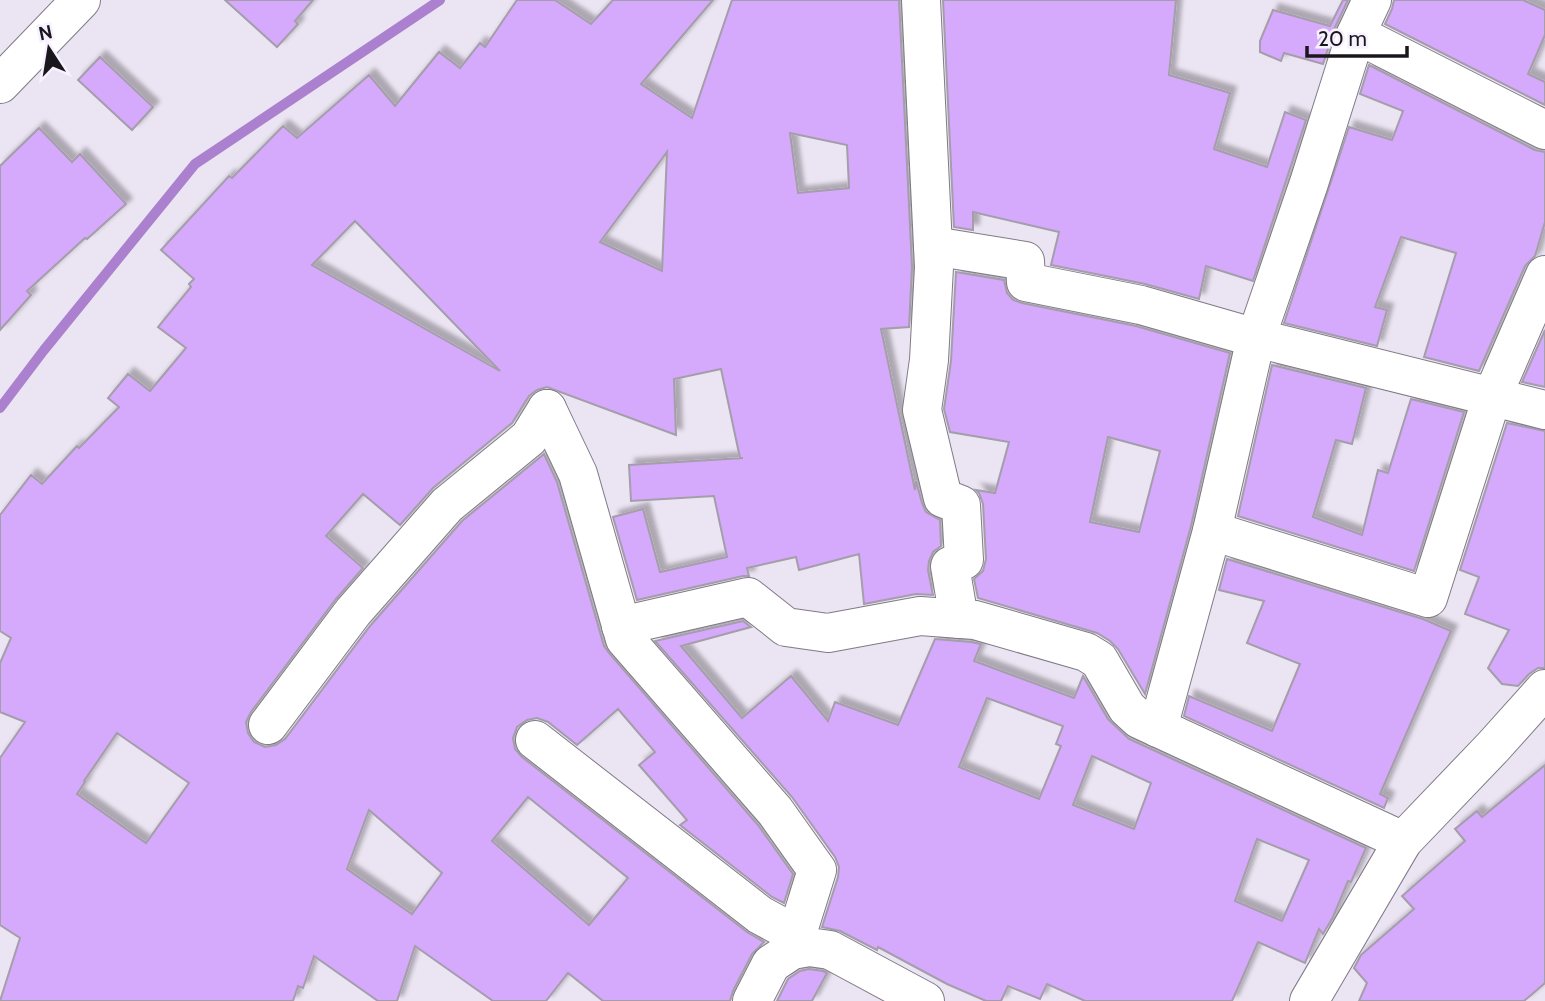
<svg xmlns="http://www.w3.org/2000/svg" width="1545" height="1001" viewBox="0 0 1545 1001" font-family="Cabin,sans-serif">
	<style>
		.lines { fill: none; stroke-linecap: round; stroke-linejoin: round }
		.stream { stroke: #aa80cf; stroke-width: 10 }
		.building { fill: #d5a9fb; stroke: #a49daa; stroke-width: 2; fill-rule: evenodd; filter: url(#shadow) }
		.minor-casing { stroke: #807a86; stroke-width: 40 }
		.minor { stroke: #fff; stroke-width: 38 }
	</style>
	<defs>
		<filter id="shadow"><feDropShadow dx="6" dy="-6" stdDeviation="2" flood-color="#0004"/></filter>
	</defs>
	<rect width="100%" height="100%" fill="#ebe4f2"/>
	<g class="lines">
		<path class="stream" d="M0,408L44,350L195,164L440,0"/>
	</g>
	<g class="building">
		<path d="M225,0H313L295,21L298,24L277,47Z"/>
		<path d="M517,0H555L591,24L613,0H713L641,84L692,118L732,0H899L912,267L909,327L881,329L915,490L916,481L922,503L926,512L940,520L941,546L933,552L929,561L928,570L933,595L916,594L864,604L859,554L799,570L796,557L747,568L749,576H743L637,600L613,517L643,509L660,572L727,557L714,496L631,501L629,465L743,458H740L721,369L674,379L676,435L547,387L537,390L529,396L512,423L433,488L400,525L363,494L326,536L363,568L336,599L251,712L246,722L248,733L254,742L265,747L276,745L285,739L370,626L462,521L544,454L557,482L604,646L609,653L758,825L793,874L784,903L772,897L680,825L687,820L639,765L655,752L618,709L577,745L548,722L537,718L527,720L517,727L513,738L515,749L522,757L747,932L764,942L752,954L733,991L730,1001H603L568,973L546,1001H493L415,946L397,1001H378L314,956L303,988L298,986L293,1001H0L20,938L0,925V758L25,722L0,712V663L11,638L0,631V515L31,475L42,484L77,446L79,448L119,407L108,398L128,374L150,391L186,348L158,327L191,287L189,284L194,279L161,250L229,176L232,178L283,126L297,138L369,75L395,106L439,52L460,68L480,43L485,47ZM790,133L847,145L849,188L798,193ZM667,152L662,271L600,242ZM355,221L500,371L312,265ZM117,733L189,783L146,843L77,794L85,782L84,781ZM528,797L628,878L589,925L492,841ZM369,810L442,873L412,914L347,869Z"/>
		<path d="M943,0H1176L1169,75L1230,93L1214,149L1267,167L1285,112L1306,120L1253,281L1206,266L1199,299L1145,284L1051,265L1059,232L973,212V230L954,227Z"/>
		<path d="M1343,0H1348L1335,27L1323,64L1284,53L1281,61L1260,52V41L1273,10L1330,26Z"/>
		<path d="M1394,0H1523L1545,10V35L1528,74L1545,82V105L1385,24L1392,9Z"/>
		<path d="M100,57L153,107L132,130L78,80Z"/>
		<path d="M1369,65L1535,150L1545,152V222L1535,256L1525,266L1479,371L1424,357L1456,253L1401,237L1375,307L1387,310L1377,346L1284,323L1349,127L1392,140L1403,111L1360,94Z"/>
		<path d="M39,128L72,162L80,154L126,204L87,239L85,238L27,291L31,295L0,330V166Z"/>
		<path d="M956,272L1004,280L1007,293L1013,300L1022,303L1136,326L1230,353L1191,526L1145,694L1118,649L1110,641L1097,633L978,598L974,579L983,571L986,559L983,504L979,493L976,490L995,493L1009,442L950,432L944,409L951,361ZM1108,437L1160,451L1139,532L1090,522Z"/>
		<path d="M1545,330V387L1522,382Z"/>
		<path d="M1272,365L1366,388L1352,444L1336,440L1313,517L1362,535L1378,470L1388,473L1411,399L1464,412L1414,571L1238,516Z"/>
		<path d="M1507,423L1545,431V668H1538L1529,674L1518,686L1502,684L1488,668L1509,630L1465,614L1479,577L1460,570Z"/>
		<path d="M1227,559L1423,619L1451,631L1380,794L1388,798L1384,808L1184,716L1189,696L1272,731L1300,664L1247,643L1264,601L1219,590Z"/>
		<path d="M743,621L751,627L681,646L742,718L791,676L828,721L835,702L898,725L935,639L971,642L981,644L974,661L1074,698L1083,676L1108,719L1129,739L1366,848L1351,882L1348,881L1333,917L1323,934L1319,929L1305,963L1258,942L1232,1001H1085L1047,984L1040,999L1008,986L1001,1001H986L947,984L878,947L877,950L840,931L822,927L838,877L839,867L835,857L792,797L655,641ZM987,698L1063,726L1056,744L1061,746L1039,799L959,767ZM1092,756L1151,783L1134,829L1073,805ZM1257,839L1309,860L1282,921L1235,901Z"/>
		<path d="M1545,765V983L1524,1001H1359L1367,983L1354,968L1361,955L1414,909L1402,896L1465,841L1455,829L1477,811L1482,817Z"/>
		<path d="M809,969L823,971L827,973L812,1001H777L788,979L800,971Z"/>
	</g>
	<g class="lines">
		<defs>
			<g id="minor">
				<path d="M921,0L934,267L929,360L922,410L943,498L961,505L964,560L950,566L959,619"/>
				<path d="M1356,34L1545,130"/>
				<path d="M0,84L81,0"/>
				<path d="M933,246L1025,261L1026,282L1141,305L1256,338L1545,410"/>
				<path d="M547,409L578,474L625,639L775,811L817,870L792,950"/>
				<path d="M1212,531L1428,598L1492,397L1545,275"/>
				<path d="M621,626L748,597L786,627L828,633L920,616L975,620L1086,652L1099,660L1127,708L1139,719L1403,841"/>
				<path d="M268,725L353,612L447,505L529,438L547,409"/>
				<path d="M1158,728L1212,531L1256,338L1309,183L1356,34L1372,0"/>
				<path d="M535,740L760,915L797,935"/>
				<path d="M752,1001L771,964L792,950L809,947L830,950L925,1001"/>
				<path d="M1309,1001L1403,841L1493,747L1545,689"/>
			</g>
		</defs>
		<use href="#minor" class="minor-casing"/>
		<use href="#minor" class="minor"/>
	</g>
	<g transform="translate(49 49) rotate(348)" stroke="#f8f1ff" stroke-width="5" paint-order="stroke">
	<path d="M0-5L12 26L0 18L-12 26Z" fill="#1a171c"/>
	<text y="-10" font-size="19" font-weight="bold" text-anchor="middle" fill="#1a171c">N</text>
	</g>
	<path d="M1307 46v10h100v-10" fill="none" stroke="#1a171c" stroke-width="3.5"/>
	<text x="1318" y="46" font-size="21" fill="#1a171c" stroke="#f8f1ff" stroke-width="5" paint-order="stroke">20 m</text>
</svg>
